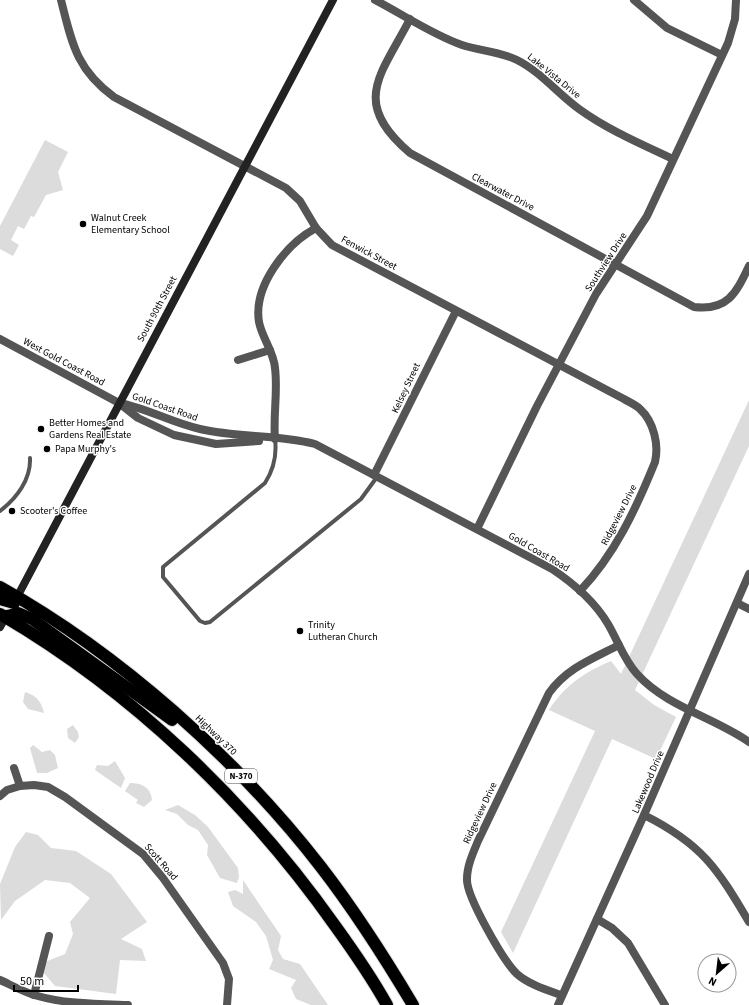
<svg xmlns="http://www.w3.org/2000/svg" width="749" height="1005" viewBox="0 0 749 1005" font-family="'Source Sans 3',sans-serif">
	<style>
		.green { fill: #dcdcdc }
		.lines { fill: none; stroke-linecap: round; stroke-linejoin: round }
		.highway-casing { stroke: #dbdbdb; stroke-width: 14 }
		.lane { stroke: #555; stroke-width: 4 }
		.street { stroke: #555; stroke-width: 8 }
		.secondary { stroke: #222; stroke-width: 8 }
		.highway { stroke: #000; stroke-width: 12 }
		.poi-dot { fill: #000; stroke: #fff; stroke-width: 1.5 }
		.labels { text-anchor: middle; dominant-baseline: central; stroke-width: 3; stroke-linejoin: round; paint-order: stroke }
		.shield { fill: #fff; stroke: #4c4c4c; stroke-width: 1 }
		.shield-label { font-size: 9px; font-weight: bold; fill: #000 }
		.street-label { font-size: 10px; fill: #000; stroke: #fff }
		.poi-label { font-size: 10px; fill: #000; stroke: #fff; text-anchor: start }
	</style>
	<rect width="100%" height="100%" fill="#fff"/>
	<g class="green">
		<path d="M45,140L68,152L58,172L63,190L46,195L34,217L31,216L24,229L18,226L11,240L19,245L13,256L0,249V226Z"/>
		<path d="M749,400V446L635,690L654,705L676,717L656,759L612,739L513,953L501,932L595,731L549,710C565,685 585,672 611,661L621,674Z"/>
		<path d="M25,692C37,696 41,701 44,713L28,709L23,702Z"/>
		<path d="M73,725L78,732L79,737L75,743L68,738L67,729Z"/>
		<path d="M33,745L42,752L50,750L55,755L58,768L47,773H37L30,748Z"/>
		<path d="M115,761L125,778L121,788L95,770L97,765L108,766Z"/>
		<path d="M130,783C141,783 151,787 152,800L144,807L136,803L138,800L125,791Z"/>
		<path d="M178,805L195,815L208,827L238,868L239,877L237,883L220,878L207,855L208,845L198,830L188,825L177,814L165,810Z"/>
		<path d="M26,832L38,835L51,848L76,851L111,874L147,922L121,939L142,949L146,961L120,960L116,994L55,986L37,965L65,954L73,934L70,922L90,898L70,883L45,880L15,901L1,920L0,884L15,847Z"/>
		<path d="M243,880L281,936L278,950L283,959L300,964L328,1005H311L296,999L291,988L296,980L269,969L273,960L266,936L256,922L233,906L228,892L235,890L243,894Z"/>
	</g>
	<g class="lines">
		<defs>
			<g id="highway">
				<path d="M0,587C120,654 237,759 321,867C355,911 385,958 413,1005"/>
				<path d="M0,599L14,603"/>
				<path d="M0,614C132,691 248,802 336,927C354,952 372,978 387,1005"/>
				<path d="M5,617L18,613L32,619L172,720"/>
			</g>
		</defs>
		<use href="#highway" class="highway-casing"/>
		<g class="lane">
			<path d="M275,439C277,455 274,469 265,483L163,567V577L200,621L205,623L210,622L361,499L377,477"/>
			<path d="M0,511C17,498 31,479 30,458"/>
		</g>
		<g class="street">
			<path d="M61,0C72,43 76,69 114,97L286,188L300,201L316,228L332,245L624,399C629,402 636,405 640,409C654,422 659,445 655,462C636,509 615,554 580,591"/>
			<path d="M375,0C402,14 433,35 462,45C480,51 499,51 517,60C541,72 558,94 579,109C608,130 641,144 673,159"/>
			<path d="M634,0L667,28L722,55"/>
			<path d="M410,19C381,75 350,102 410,153L694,307C728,311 736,293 749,266"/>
			<path d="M0,339L119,403L138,418L174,435L216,444L259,441"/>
			<path d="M238,360L270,350"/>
			<path d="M119,403C147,408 172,423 200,429C237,438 278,434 315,444L552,569C573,583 595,602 608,624C618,641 624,660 637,674C667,707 713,717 749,742"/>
			<path d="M275,439C273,415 278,392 275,368C274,352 262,338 259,322C253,286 286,244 316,228"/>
			<path d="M374,475L456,311"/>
			<path d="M477,529L537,406L596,294L647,216L728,43L735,19L736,0"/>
			<path d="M737,603L749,609"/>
			<path d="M14,768L20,786"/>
			<path d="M0,796L7,790L20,786L34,785L48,787L65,797L143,854L163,878L223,963L229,979L227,1005"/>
			<path d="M644,815C702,844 717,868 749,922"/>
			<path d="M597,919L612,928L628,943L665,1005"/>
			<path d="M0,980C11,985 22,991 34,995C64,1004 97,1004 128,1005"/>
			<path d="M34,995L49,936"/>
			<path d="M561,995C547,990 528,984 517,974C504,962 466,896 467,879C467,866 473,853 478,841L549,693C567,668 592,659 619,645"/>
			<path d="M558,1005L644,815L749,574"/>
		</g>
		<g class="secondary">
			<path d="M15,601L333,0"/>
			<path d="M0,627L7,614"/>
		</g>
		<use href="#highway" class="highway"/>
	</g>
	<g class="poi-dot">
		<circle cx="83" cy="224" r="4"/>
		<circle cx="41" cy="429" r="4"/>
		<circle cx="47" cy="449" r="4"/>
		<circle cx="12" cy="511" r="4"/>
		<circle cx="300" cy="631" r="4"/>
	</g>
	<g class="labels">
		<rect class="shield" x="225" y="769" width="32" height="14" rx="3"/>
		<g class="shield-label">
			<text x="241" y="776">N-370</text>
		</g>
		<g class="street-label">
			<text transform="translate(554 76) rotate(39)">Lake Vista Drive</text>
			<text transform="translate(503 192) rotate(28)">Clearwater Drive</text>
			<text transform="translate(369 253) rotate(28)">Fenwick Street</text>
			<text transform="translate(606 262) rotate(-57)">Southview Drive</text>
			<text transform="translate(157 309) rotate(-62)">South 90th Street</text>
			<text transform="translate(64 362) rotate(28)">West Gold Coast Road</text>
			<text transform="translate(406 388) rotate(-65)">Kelsey Street</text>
			<text transform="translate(165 407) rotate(19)">Gold Coast Road</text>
			<text transform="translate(619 515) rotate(-63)">Ridgeview Drive</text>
			<text transform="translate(539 552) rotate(30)">Gold Coast Road</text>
			<text transform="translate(216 735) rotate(44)">Highway 370</text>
			<text transform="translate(648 782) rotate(-67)">Lakewood Drive</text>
			<text transform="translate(480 813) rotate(-65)">Ridgeview Drive</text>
			<text transform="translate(161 862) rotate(49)">Scott Road</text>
		</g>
		<g class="poi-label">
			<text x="91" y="218">Walnut Creek<tspan x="91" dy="12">Elementary School</tspan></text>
			<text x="49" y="423">Better Homes and<tspan x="49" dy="12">Gardens Real Estate</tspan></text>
			<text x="55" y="449">Papa Murphy's</text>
			<text x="20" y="511">Scooter's Coffee</text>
			<text x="308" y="625">Trinity<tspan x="308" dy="12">Lutheran Church</tspan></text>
		</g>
	</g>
	<g transform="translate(717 973) rotate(208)"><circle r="19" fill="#ffffff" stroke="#999999"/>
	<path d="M0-3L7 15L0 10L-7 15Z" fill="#000000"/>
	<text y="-6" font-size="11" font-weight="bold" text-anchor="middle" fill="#000000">N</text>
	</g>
	<path d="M14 985v6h64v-6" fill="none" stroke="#000000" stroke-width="2"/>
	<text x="20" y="985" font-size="12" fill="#000000" stroke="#ffffff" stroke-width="3" paint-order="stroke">50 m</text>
</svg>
